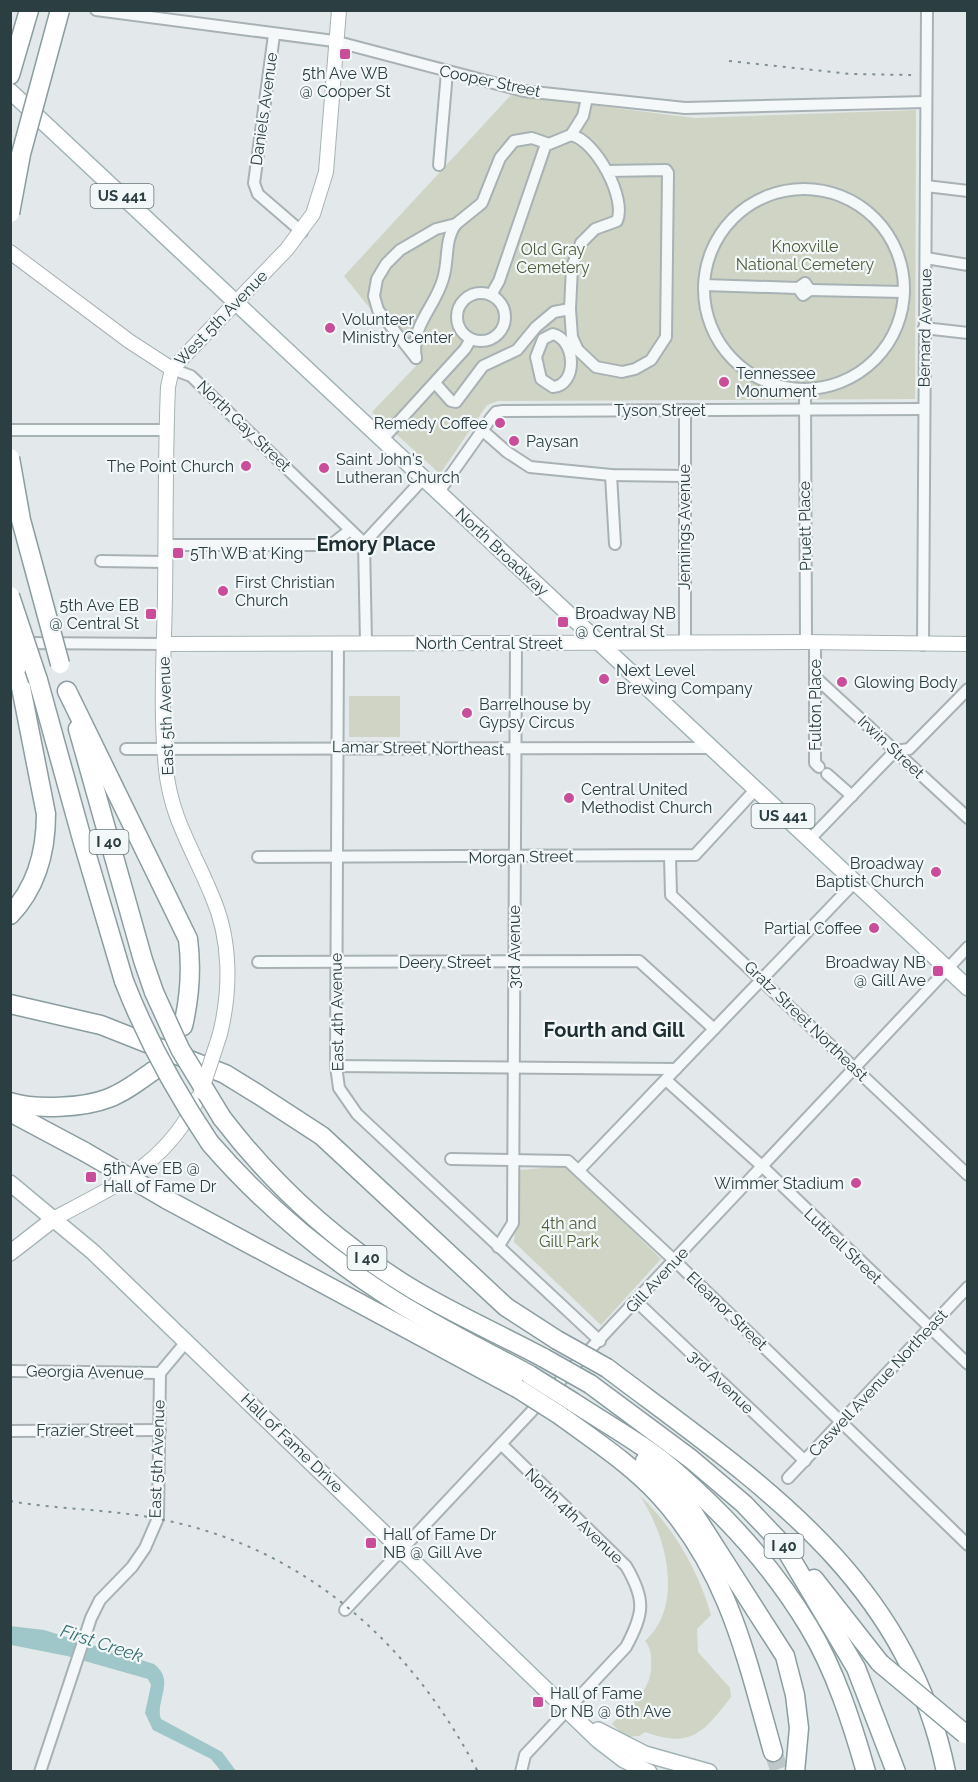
<svg xmlns="http://www.w3.org/2000/svg" width="978" height="1782" viewBox="0 0 978 1782" font-family="Raleway,sans-serif">
	<style>
		.green { fill: #cfd4c4 }
		.water { fill: #9fc7c9 }
		.lines { fill: none; stroke-linecap: round; stroke-linejoin: round }
		.highway-tunnel { stroke: #bec7c8; stroke-width: 18; stroke-dasharray: 18 9; stroke-linecap: butt }
		.street-casing { stroke: #a8b2b4; stroke-width: 14 }
		.secondary-casing { stroke: #a8b2b4; stroke-width: 16 }
		.primary-casing { stroke: #a2b3b6; stroke-width: 18 }
		.highway-casing { stroke: #8a9da0; stroke-width: 21 }
		.street { stroke: #f5f8f9; stroke-width: 10 }
		.secondary { stroke: #fff; stroke-width: 14 }
		.primary { stroke: #fff; stroke-width: 15 }
		.highway { stroke: #fff; stroke-width: 18 }
		.rail { stroke: #7c9093; stroke-width: 2; stroke-dasharray: 3 6; stroke-linecap: butt }
		.secondary-bridge-casing { stroke: #a8b2b4; stroke-width: 16; stroke-linecap: butt }
		.highway-bridge-casing { stroke: #8a9da0; stroke-width: 21; stroke-linecap: butt }
		.secondary-bridge { stroke: #fff; stroke-width: 14 }
		.highway-bridge { stroke: #fff; stroke-width: 18 }
		.poi-dot { fill: #ca4d9a; stroke: #f2f7f8; stroke-width: 2 }
		.labels { text-anchor: middle; dominant-baseline: central; stroke-width: 4.5; stroke-linejoin: round; paint-order: stroke }
		.shield { fill: #f2f7f8; stroke: #677679; stroke-width: 1.5 }
		.shield-label { font-size: 15px; font-weight: bold; fill: #2b3e42 }
		.poi-label { font-size: 16px; fill: #2b3e42; stroke: #f2f7f8; text-anchor: start }
		.street-label { font-size: 16px; fill: #2b3e42; stroke: #f2f7f8 }
		.park-label { font-size: 16px; fill: #505d39; stroke: #f2f7f8 }
		.water-label { font-size: 18px; font-style: italic; fill: #366f75; stroke: #f2f7f8 }
		.quarter-label { font-size: 20px; font-weight: bold; fill: #1d2e33; stroke: #f2f7f8 }
	</style>
	<rect width="100%" height="100%" fill="#e3e9ea"/>
	<g class="green">
		<path d="M511,95L695,118L916,110L915,399L498,401L487,405L440,474L372,412L416,366L344,276Z"/>
		<rect x="349" y="696" width="51" height="41"/>
		<path d="M566,1166L661,1259L601,1325L514,1242L519,1170Z"/>
		<path d="M640,1496C673,1526 699,1572 711,1615L697,1629L698,1652L730,1688L731,1697C704,1732 691,1749 645,1732L639,1736L626,1737L612,1724C629,1706 653,1691 651,1663C651,1654 651,1648 645,1641C685,1605 666,1535 640,1496Z"/>
	</g>
	<path class="water" d="M10,1626L44,1630L154,1664C176,1681 155,1700 161,1719L222,1752L236,1771H221L211,1759L153,1730L145,1713L151,1685L148,1679L67,1656L11,1645Z"/>
	<g class="lines">
		<path class="highway-tunnel" d="M773,1752L780,1772"/>
		<defs>
			<g id="street">
				<path d="M96,10L334,41L524,91L685,108L926,102"/>
				<path d="M274,35L254,183L258,194L302,232"/>
				<path d="M571,135C596,140 627,199 617,221L595,229L581,243L572,267L570,309L572,337L578,350L596,367L622,372L635,369L651,360L666,337L668,173L666,170L607,171"/>
				<path d="M439,165L447,72"/>
				<path d="M926,186L968,191"/>
				<circle cx="804" cy="289" r="100"/>
				<path d="M926,258L968,265"/>
				<path d="M704,285L798,288L805,283L810,290L803,295L798,288"/>
				<path d="M810,290L904,292"/>
				<circle cx="481" cy="317" r="24"/>
				<path d="M491,295L499,281L546,144"/>
				<path d="M924,328L968,333"/>
				<path d="M553,334C576,340 578,385 553,387L541,379L536,357L543,339Z"/>
				<path d="M416,358L378,310L374,296L377,279L386,264L400,250L436,229L456,224L482,203L500,158L514,141L532,138L549,144L571,135L583,116L587,98"/>
				<path d="M416,358C410,325 435,308 443,279C449,261 444,240 456,224"/>
				<path d="M172,369L191,376L364,543"/>
				<path d="M435,383L451,401L456,402L483,366L517,350L536,327L554,312L570,309"/>
				<path d="M805,390L806,642"/>
				<path d="M685,410V643"/>
				<path d="M10,430H166"/>
				<path d="M482,430L507,452L530,467L611,475L684,476"/>
				<path d="M382,440L465,349L471,339"/>
				<path d="M611,475L615,544"/>
				<path d="M438,493L491,418L496,412L503,411L924,409"/>
				<path d="M165,545H331L350,530"/>
				<path d="M101,561L166,562"/>
				<path d="M815,642V763L819,767"/>
				<path d="M23,643L164,644"/>
				<path d="M366,643L364,543L423,479"/>
				<path d="M338,644L336,1066L339,1088L357,1114L600,1341"/>
				<path d="M923,645L927,10"/>
				<path d="M815,677L968,818"/>
				<path d="M126,749L709,748"/>
				<path d="M827,774L852,796"/>
				<path d="M809,840L895,751L909,749L968,689"/>
				<path d="M670,856L671,895L968,1175"/>
				<path d="M258,857L695,855L755,790"/>
				<path d="M258,962L639,961L714,1029"/>
				<path d="M336,1066L676,1069"/>
				<path d="M666,1080L763,1167L968,1364"/>
				<path d="M451,1159L568,1161L675,1261L968,1545"/>
				<path d="M579,1170L854,883"/>
				<path d="M498,1247L513,1223L516,643"/>
				<path d="M637,1302L805,1461"/>
				<path d="M10,1371L160,1373"/>
				<path d="M10,1431L160,1430"/>
				<path d="M502,1445L626,1566C646,1600 644,1613 626,1647L525,1755L521,1772"/>
				<path d="M788,1478L968,1287"/>
				<path d="M345,1610L968,947"/>
				<path d="M40,1772L91,1618L100,1600L132,1567L145,1548L158,1518L160,1373L186,1342"/>
			</g>
			<g id="secondary">
				<path d="M10,252L129,341L172,369"/>
				<path d="M164,644L806,642L968,644"/>
				<path d="M220,1034C231,989 231,939 212,896C194,851 171,819 166,769C160,712 164,653 165,596C166,526 165,457 168,387L172,369L287,249L313,214L326,172L339,10"/>
				<path d="M55,1218C117,1185 168,1163 199,1096"/>
			</g>
			<g id="primary">
				<path d="M10,91L968,988"/>
				<path d="M10,1183L93,1252L598,1740L624,1760L649,1772"/>
				<path d="M10,1253L55,1218"/>
				<path d="M598,1730L645,1754L709,1772"/>
			</g>
			<g id="highway">
				<path d="M10,75L29,10"/>
				<path d="M38,680L82,839L124,981"/>
				<path d="M67,691L188,939C192,970 190,996 183,1026"/>
				<path d="M78,729L143,960L154,992"/>
				<path d="M10,915C36,888 46,851 46,814L17,667"/>
				<path d="M10,1004L101,1025L225,1074L259,1095L322,1136L506,1307L557,1340"/>
				<path d="M10,1102C36,1110 84,1108 109,1098C125,1092 139,1081 153,1071"/>
				<path d="M10,1112L85,1152"/>
				<path d="M222,1118C275,1187 339,1245 414,1290C456,1315 501,1335 544,1358"/>
				<path d="M210,1143C262,1203 320,1252 386,1295C432,1325 482,1349 530,1375"/>
				<path d="M166,1199L517,1388"/>
				<path d="M607,1368C755,1480 906,1575 946,1772"/>
				<path d="M590,1384L691,1459L744,1504L783,1545L856,1668L896,1772"/>
				<path d="M573,1402C608,1425 647,1446 678,1474C728,1518 775,1570 809,1627C835,1670 852,1723 866,1772"/>
				<path d="M561,1416C595,1441 632,1465 660,1496C729,1572 746,1657 773,1752"/>
				<path d="M645,1461L685,1500L785,1656L795,1695L799,1728L795,1772"/>
				<path d="M814,1579L880,1663"/>
			</g>
		</defs>
		<use href="#street" class="street-casing"/>
		<use href="#secondary" class="secondary-casing"/>
		<use href="#primary" class="primary-casing"/>
		<use href="#highway" class="highway-casing"/>
		<use href="#street" class="street"/>
		<use href="#secondary" class="secondary"/>
		<use href="#primary" class="primary"/>
		<use href="#highway" class="highway"/>
		<g class="rail">
			<path d="M729,61L851,74L911,75"/>
			<path d="M10,1501C61,1510 113,1509 164,1520C307,1549 412,1645 478,1772"/>
		</g>
		<defs>
			<path id="secondary-bridge" d="M201,1092L220,1034"/>
			<g id="highway-bridge">
				<path d="M10,213L21,154L60,10"/>
				<path d="M10,458L21,520L60,664"/>
				<path d="M10,596L38,680"/>
				<path d="M10,633L17,667"/>
				<path d="M124,981C147,1040 175,1091 210,1143"/>
				<path d="M154,992L180,1049L222,1118"/>
				<path d="M85,1152L166,1199"/>
				<path d="M557,1340L607,1368"/>
				<path d="M544,1358L590,1384"/>
				<path d="M530,1375L573,1402"/>
				<path d="M517,1388L561,1416"/>
				<path d="M880,1663L965,1734"/>
			</g>
		</defs>
		<use href="#secondary-bridge" class="secondary-bridge-casing"/>
		<use href="#highway-bridge" class="highway-bridge-casing"/>
		<use href="#secondary-bridge" class="secondary-bridge"/>
		<use href="#highway-bridge" class="highway-bridge"/>
	</g>
	<g class="poi-dot">
		<rect x="339" y="48" width="12" height="12" rx="3"/>
		<circle cx="330" cy="328" r="6"/>
		<circle cx="724" cy="382" r="6"/>
		<circle cx="500" cy="423" r="6"/>
		<circle cx="514" cy="441" r="6"/>
		<circle cx="246" cy="466" r="6"/>
		<circle cx="324" cy="468" r="6"/>
		<rect x="172" y="547" width="12" height="12" rx="3"/>
		<circle cx="223" cy="591" r="6"/>
		<rect x="145" y="608" width="12" height="12" rx="3"/>
		<rect x="557" y="616" width="12" height="12" rx="3"/>
		<circle cx="604" cy="679" r="6"/>
		<circle cx="842" cy="682" r="6"/>
		<circle cx="467" cy="713" r="6"/>
		<circle cx="569" cy="798" r="6"/>
		<circle cx="936" cy="872" r="6"/>
		<circle cx="874" cy="928" r="6"/>
		<rect x="932" y="965" width="12" height="12" rx="3"/>
		<rect x="85" y="1171" width="12" height="12" rx="3"/>
		<circle cx="856" cy="1183" r="6"/>
		<rect x="365" y="1537" width="12" height="12" rx="3"/>
		<rect x="532" y="1696" width="12" height="12" rx="3"/>
	</g>
	<g class="labels">
		<g class="shield">
			<rect x="90.5" y="184" width="63" height="24" rx="4.5"/>
			<rect x="751.5" y="804" width="63" height="24" rx="4.5"/>
			<rect x="89.5" y="830" width="39" height="24" rx="4.5"/>
			<rect x="347.5" y="1246" width="39" height="24" rx="4.5"/>
			<rect x="764.5" y="1534" width="39" height="24" rx="4.5"/>
		</g>
		<g class="shield-label">
			<text x="122" y="196">US 441</text>
			<text x="783" y="816">US 441</text>
			<text x="109" y="842">I 40</text>
			<text x="367" y="1258">I 40</text>
			<text x="784" y="1546">I 40</text>
		</g>
		<g class="poi-label">
			<text x="345" y="73" text-anchor="middle">5th Ave WB<tspan x="345" dy="18">@ Cooper St</tspan></text>
			<text x="342" y="319">Volunteer<tspan x="342" dy="18">Ministry Center</tspan></text>
			<text x="736" y="373">Tennessee<tspan x="736" dy="18">Monument</tspan></text>
			<text x="488" y="423" text-anchor="end">Remedy Coffee</text>
			<text x="526" y="441">Paysan</text>
			<text x="336" y="459">Saint John's<tspan x="336" dy="18">Lutheran Church</tspan></text>
			<text x="234" y="466" text-anchor="end">The Point Church</text>
			<text x="190" y="553">5Th WB at King</text>
			<text x="235" y="582">First Christian<tspan x="235" dy="18">Church</tspan></text>
			<text x="139" y="605" text-anchor="end">5th Ave EB<tspan x="139" dy="18">@ Central St</tspan></text>
			<text x="575" y="613">Broadway NB<tspan x="575" dy="18">@ Central St</tspan></text>
			<text x="616" y="670">Next Level<tspan x="616" dy="18">Brewing Company</tspan></text>
			<text x="854" y="682">Glowing Body</text>
			<text x="479" y="704">Barrelhouse by<tspan x="479" dy="18">Gypsy Circus</tspan></text>
			<text x="581" y="789">Central United<tspan x="581" dy="18">Methodist Church</tspan></text>
			<text x="924" y="863" text-anchor="end">Broadway<tspan x="924" dy="18">Baptist Church</tspan></text>
			<text x="862" y="928" text-anchor="end">Partial Coffee</text>
			<text x="926" y="962" text-anchor="end">Broadway NB<tspan x="926" dy="18">@ Gill Ave</tspan></text>
			<text x="103" y="1168">5th Ave EB @<tspan x="103" dy="18">Hall of Fame Dr</tspan></text>
			<text x="844" y="1183" text-anchor="end">Wimmer Stadium</text>
			<text x="383" y="1534">Hall of Fame Dr<tspan x="383" dy="18">NB @ Gill Ave</tspan></text>
			<text x="550" y="1693">Hall of Fame<tspan x="550" dy="18">Dr NB @ 6th Ave</tspan></text>
		</g>
		<g class="street-label">
			<text transform="translate(490 81) rotate(12)">Cooper Street</text>
			<text transform="translate(264 109) rotate(-82)">Daniels Avenue</text>
			<text transform="translate(221 318) rotate(-46)">West 5th Avenue</text>
			<text transform="translate(925 328) rotate(-89)">Bernard Avenue</text>
			<text x="660" y="410">Tyson Street</text>
			<text transform="translate(244 426) rotate(44)">North Gay Street</text>
			<text transform="translate(805 526) rotate(-91)">Pruett Place</text>
			<text transform="translate(684 527) rotate(-90)">Jennings Avenue</text>
			<text transform="translate(502 552) rotate(43)">North Broadway</text>
			<text x="489" y="643">North Central Street</text>
			<text transform="translate(815 705) rotate(-90)">Fulton Place</text>
			<text transform="translate(166 716) rotate(-92)">East 5th Avenue</text>
			<text transform="translate(891 747) rotate(43)">Irwin Street</text>
			<text transform="translate(418 748) rotate(1)">Lamar Street Northeast</text>
			<text transform="translate(521 857) rotate(-1)">Morgan Street</text>
			<text transform="translate(514 947) rotate(-90)">3rd Avenue</text>
			<text x="445" y="962">Deery Street</text>
			<text transform="translate(337 1012) rotate(-91)">East 4th Avenue</text>
			<text transform="translate(806 1021) rotate(44)">Gratz Street Northeast</text>
			<text transform="translate(843 1246) rotate(44)">Luttrell Street</text>
			<text transform="translate(657 1280) rotate(-47)">Gill Avenue</text>
			<text transform="translate(727 1311) rotate(44)">Eleanor Street</text>
			<text transform="translate(85 1372) rotate(1)">Georgia Avenue</text>
			<text transform="translate(721 1382) rotate(44)">3rd Avenue</text>
			<text transform="translate(878 1383) rotate(-47)">Caswell Avenue Northeast</text>
			<text x="85" y="1430">Frazier Street</text>
			<text transform="translate(292 1443) rotate(44)">Hall of Fame Drive</text>
			<text transform="translate(157 1459) rotate(-88)">East 5th Avenue</text>
			<text transform="translate(574 1516) rotate(44)">North 4th Avenue</text>
		</g>
		<g class="park-label">
			<text x="805" y="246">Knoxville<tspan x="805" dy="18">National Cemetery</tspan></text>
			<text x="553" y="249">Old Gray<tspan x="553" dy="18">Cemetery</tspan></text>
			<text x="569" y="1223">4th and<tspan x="569" dy="18">Gill Park</tspan></text>
		</g>
		<g class="water-label">
			<text transform="translate(102 1643) rotate(18)">First Creek</text>
		</g>
		<g class="quarter-label">
			<text x="376" y="544">Emory Place</text>
			<text x="614" y="1030">Fourth and Gill</text>
		</g>
	</g>
	<rect width="978" height="1782" fill="none" stroke="#2b3e42" stroke-width="24"/>
</svg>
